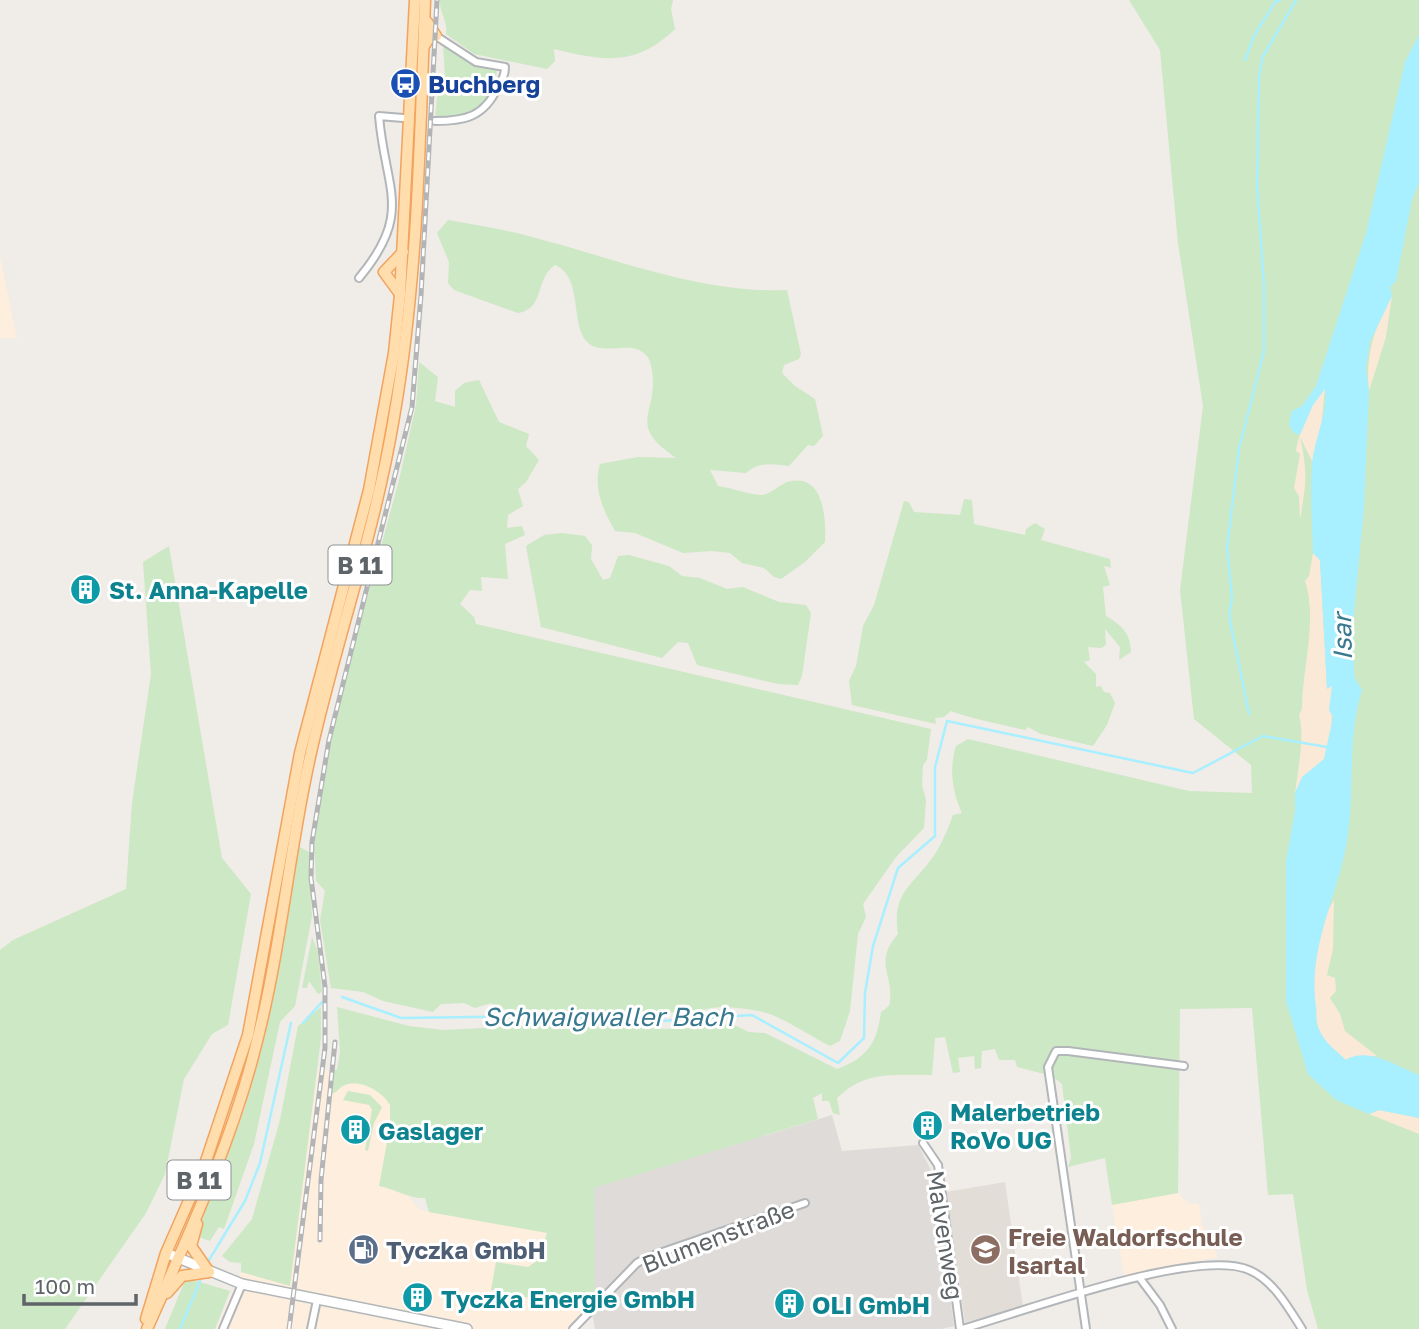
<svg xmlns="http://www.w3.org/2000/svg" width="1419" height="1329" viewBox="0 0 1419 1329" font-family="'Golos Text',sans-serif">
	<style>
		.commercial { fill: #feeede }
		.industrial { fill: #dfdbd9 }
		.education { fill: #e3ddd8 }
		.green { fill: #cde8c4 }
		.sand { fill: #fbe9d7 }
		.water { fill: #a8efff }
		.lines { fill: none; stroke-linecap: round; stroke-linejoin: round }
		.stream { stroke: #a8efff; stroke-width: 2.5 }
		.street-casing { stroke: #b2b6b9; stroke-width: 10 }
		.secondary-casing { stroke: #b1b6b9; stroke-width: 12 }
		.primary-casing { stroke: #f2a35e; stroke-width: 13 }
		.street { stroke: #fff; stroke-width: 6 }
		.secondary { stroke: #fff; stroke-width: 9 }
		.primary { stroke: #ffddad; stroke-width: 10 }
		.rail-casing { stroke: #b3b4b5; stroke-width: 5 }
		.rail { stroke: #fff; stroke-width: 2.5; stroke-dasharray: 8; stroke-linecap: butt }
		.labels { text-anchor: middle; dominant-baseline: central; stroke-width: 6; stroke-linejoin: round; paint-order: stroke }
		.shield { fill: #fff; stroke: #8e9295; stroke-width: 2 }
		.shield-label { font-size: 23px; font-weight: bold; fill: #5e6467 }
		.transit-label { font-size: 24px; font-weight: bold; fill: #164399; stroke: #fff; text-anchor: start }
		.culture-label { font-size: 24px; font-weight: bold; fill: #0d838f; stroke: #fff; text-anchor: start }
		.street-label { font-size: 24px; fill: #5e6467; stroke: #fff }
		.education-label { font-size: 24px; font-weight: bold; fill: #785e54; stroke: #fff; text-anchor: start }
		.service-label { font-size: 24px; font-weight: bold; fill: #4e5e75; stroke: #fff; text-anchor: start }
		.water-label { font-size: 26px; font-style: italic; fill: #38798f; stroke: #fff }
	</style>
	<rect width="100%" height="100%" fill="#f0ece7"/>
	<g class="commercial">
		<path d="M0,257L17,338H0Z"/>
		<path d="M318,1068L405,1089L393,1178L420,1210L579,1238L591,1307L569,1329H216L241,1272L290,1285Z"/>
		<path d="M1178,1193L1189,1204H1199L1202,1225L1218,1257L1124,1276L1112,1205Z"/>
	</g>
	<path class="industrial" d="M832,1115L842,1151L918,1145L934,1176L954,1326L942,1329H595L579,1238L593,1188Z"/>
	<path class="education" d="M1005,1182L1023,1307L965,1322L946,1192Z"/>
	<g class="green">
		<path d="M440,0H673L671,9L675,29C636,67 603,61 554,49L555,61L547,69L474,54L446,34C448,20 439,13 440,0Z"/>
		<path d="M1129,0H1419V1329H1318L1307,1290L1293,1194L1268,1195L1252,1008L1180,1009L1178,1193L1112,1205L1105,1158L1068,1167L1071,1158L1062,1084L1052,1076L1017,1067L1015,1060H999L995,1049L982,1051L981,1068L975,1069L974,1056L958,1058L960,1072L953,1073L945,1037L935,1038L932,1075C893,1076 867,1069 837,1098L840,1115L833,1113L829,1101H822V1093L813,1098L818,1119L594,1188L595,1303L576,1308L491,1290L496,1262L528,1267L538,1260L547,1233L429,1212L425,1198C410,1199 394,1189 379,1186L390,1126V1105C383,1092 361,1079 345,1085C339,1087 338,1092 332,1094L334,1070H337L340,1052L337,1007L409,1026L444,1030L538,1025H635L665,1029L697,1028L710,1023L734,1025L749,1032L765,1033L837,1069C868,1058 877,1042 881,1012L889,1006C896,976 872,964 898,934C892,895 909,888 930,861C941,847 947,831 953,815L962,813C952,791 949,769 956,746L968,739L1189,791L1252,793L1251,765L1194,719L1180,590L1203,406L1178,243L1160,50Z"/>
		<path d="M443,44L465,58L497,68C494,111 473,115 435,118L437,98L445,78Z"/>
		<path d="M448,220C476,225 504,229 532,237C614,258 701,294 787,290L801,354L799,359L784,365L782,373L795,386L815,399L823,436L814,446L808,445L789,466C773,464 759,461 746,473L710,470L718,486C732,488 747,494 761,495C771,495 780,483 791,481C824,475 826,518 825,542L805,562L781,579L774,577L764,568L742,563L730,553L712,551L683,553L635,533L615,531C603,510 593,488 600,464L638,457L676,458C625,423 659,415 652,370C651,365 650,359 646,355C629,336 593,364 581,332C573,310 579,275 555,265C535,278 545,309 518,313L454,290L448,283L449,262L437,233Z"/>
		<path d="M419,362L438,377L435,401L455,407V391L464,383L479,380L499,422L529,434L526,446L539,460L526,482L518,489L523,506L508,515L507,528L522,526L525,535L505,544L508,579L481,577L482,591L470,590L460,604L474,617L476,624L931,729L927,760L923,765L922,785L926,800L924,828L896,857L863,904L866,917L858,934L850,1011L840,1041L830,1046C810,1036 790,1022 770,1014C756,1009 709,1002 699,1013L499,1009L491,1003L475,1008L464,1003L441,1004L433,1012L383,1001L363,992L331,988L320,920L325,891L316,881L314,845L321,788L343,687L399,480L416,405Z"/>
		<path d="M964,499L972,500L974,524L1025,535L1026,529L1035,523L1045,529L1041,540L1110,559L1111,568L1104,566L1110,585L1103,587L1106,616C1122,626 1130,632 1131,652L1119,660L1120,647L1105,629L1106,645L1101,648L1088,647L1090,660L1084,662L1096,674V687L1101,686L1104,692L1110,693L1115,703L1107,725L1093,746L1041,734L1028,727L1025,730C1000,724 976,720 951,711L944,717L935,718L936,724L852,705L849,681L856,666L863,626L874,605L904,501L909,502L914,512L960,515Z"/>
		<path d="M562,533L585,536L592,545L591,559L603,580L610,578L618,556L629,555L669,566L682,576L700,578L727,589L743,587L779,602L806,605L811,613L802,676L798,685L778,684L697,665L688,643L678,642L662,658L541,627L526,546L544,535Z"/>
		<path d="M169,546L222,858L251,894L228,1025L212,1034L184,1079L165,1174L146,1213L65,1329H0V950L13,940L126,889L132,803L151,674L143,562Z"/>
		<path d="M296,845L309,852L312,916L295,1006L280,1022L254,1144L224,1229L219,1227L210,1241L198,1237L200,1223L245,1108Z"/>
		<path d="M312,937L318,952L322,992L318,994L309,981L307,988H302Z"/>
		<path d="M321,1007V1038L290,1286L241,1272V1263L230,1262L222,1256L252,1219L280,1120L298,1026Z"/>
		<path d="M348,1091L370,1095L382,1107L374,1123L368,1151L365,1150L372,1110L369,1105L343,1100Z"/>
		<path d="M186,1278L230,1291L215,1329H165Z"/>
	</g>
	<g class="sand">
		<path d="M1392,296L1386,337L1369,391C1365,356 1374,327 1392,296Z"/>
		<path d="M1325,388L1320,439L1312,461L1300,437C1308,472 1306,485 1300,520L1299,496L1294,488L1300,454L1296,451C1299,432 1310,401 1325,388Z"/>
		<path d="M1313,553L1320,560L1327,688L1332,684C1330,705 1336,743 1323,760C1313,774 1304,772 1295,793C1298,770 1305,735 1299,715L1302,709C1302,669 1318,620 1305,581L1309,576Z"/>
		<path d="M1334,900L1333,949L1327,975L1335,978L1336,991L1330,998L1340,1014L1345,1031L1377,1056L1351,1057L1346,1060C1335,1051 1322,1041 1318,1027C1308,995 1315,929 1334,900Z"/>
		<path d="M1379,1110L1419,1118V1134L1369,1114Z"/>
	</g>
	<path class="water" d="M1419,35V183L1412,200L1396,281L1390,287L1392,296L1370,342L1366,368L1369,391L1364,507L1354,612V677L1362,690C1347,737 1355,786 1348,834C1340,894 1307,945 1316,1007C1317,1014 1316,1022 1318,1027C1323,1041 1335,1050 1346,1060C1369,1046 1397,1067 1419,1075V1118L1379,1110L1369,1114L1336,1100L1308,1074L1286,1001V861L1295,811V793L1302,777L1324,759L1333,717L1329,710L1332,686L1327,689L1320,560L1313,553C1312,524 1310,493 1312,464C1314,439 1328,414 1325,389L1313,405L1300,435L1293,432L1289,424L1292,411L1302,406L1316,386L1366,233L1405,62Z"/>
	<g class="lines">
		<g class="stream">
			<path d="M1245,60L1254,36L1275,2L1280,0"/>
			<path d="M1249,714L1229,616L1232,598L1227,548L1239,449L1264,351V285L1257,186L1259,77L1262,58L1296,0"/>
			<path d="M342,997L401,1018L547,1016L661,1021L752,1015L838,1063L864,1038L865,993L873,946L898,868L935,836V767L947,721L1193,773L1263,736L1327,747"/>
			<path d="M303,1023L322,1002"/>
			<path d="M209,1260L245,1201L260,1163L291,1023"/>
			<path d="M180,1329L200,1281"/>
		</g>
		<defs>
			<g id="street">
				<path d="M435,121C465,121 484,117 498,87C502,80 505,75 505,67L476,62L436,36"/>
				<path d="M359,278C414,212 385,190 379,116L403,118"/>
				<path d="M923,1143L938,1165L960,1329"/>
				<path d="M1139,1277L1160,1305L1172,1329"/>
				<path d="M223,1329L242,1284"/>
				<path d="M311,1329L317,1300"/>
				<path d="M573,1329L637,1263L648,1257L805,1203"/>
				<path d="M962,1329C1023,1312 1196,1247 1249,1270C1273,1280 1288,1307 1302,1329"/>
				<path d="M1086,1329L1048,1067L1056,1051H1068L1184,1066"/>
			</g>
			<path id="secondary" d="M166,1253L242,1284L467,1329"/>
			<g id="primary">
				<path d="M424,46L429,38L436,36L427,22"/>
				<path d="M400,294L384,272L403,252"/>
				<path d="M197,1224L191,1246L209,1272"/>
				<path d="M167,1293L182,1276L209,1272"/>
				<path d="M146,1319L166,1253L205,1164L248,1035L300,753L369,490L394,353L400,295L415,0"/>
				<path d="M147,1329C188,1236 233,1140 257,1041C281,948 289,851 310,757C335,643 375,533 394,417C418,280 420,139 425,0"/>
			</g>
		</defs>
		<use href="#street" class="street-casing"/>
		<use href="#secondary" class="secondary-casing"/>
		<use href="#primary" class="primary-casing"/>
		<use href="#street" class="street"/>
		<use href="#secondary" class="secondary"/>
		<use href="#primary" class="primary"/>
		<defs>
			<g id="rail">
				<path d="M320,1240L321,1180L335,1042"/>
				<path d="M289,1329L325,1048V987L311,878L312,842L329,740L412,407L421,295L437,0"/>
			</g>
		</defs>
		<use href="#rail" class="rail-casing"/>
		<use href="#rail" class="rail"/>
	</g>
	<defs>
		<symbol id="bus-disc" viewBox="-11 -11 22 22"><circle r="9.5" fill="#1a4fb4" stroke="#fff"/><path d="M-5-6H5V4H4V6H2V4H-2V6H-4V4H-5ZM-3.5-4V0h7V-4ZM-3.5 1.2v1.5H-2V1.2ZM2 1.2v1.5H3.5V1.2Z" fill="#fff"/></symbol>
		<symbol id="building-disc" viewBox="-11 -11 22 22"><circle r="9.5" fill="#0f9aa8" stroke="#fff"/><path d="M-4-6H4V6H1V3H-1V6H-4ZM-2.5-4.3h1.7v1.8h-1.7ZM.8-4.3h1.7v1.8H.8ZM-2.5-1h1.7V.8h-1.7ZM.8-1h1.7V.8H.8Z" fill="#fff"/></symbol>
		<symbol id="fuel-disc" viewBox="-11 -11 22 22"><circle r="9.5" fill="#5c6f8a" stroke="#fff"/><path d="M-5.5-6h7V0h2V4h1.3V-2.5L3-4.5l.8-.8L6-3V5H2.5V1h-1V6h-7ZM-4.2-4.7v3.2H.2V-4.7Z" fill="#fff"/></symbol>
		<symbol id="school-disc" viewBox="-11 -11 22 22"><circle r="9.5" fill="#8d6e63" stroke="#fff"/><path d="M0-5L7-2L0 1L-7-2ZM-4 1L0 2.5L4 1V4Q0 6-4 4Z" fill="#fff"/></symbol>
	</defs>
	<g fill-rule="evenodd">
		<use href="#bus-disc" x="388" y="66" width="35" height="35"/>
		<use href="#building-disc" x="68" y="572" width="35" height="35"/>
		<use href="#building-disc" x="910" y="1108" width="35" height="35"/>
		<use href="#building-disc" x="338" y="1112" width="35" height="35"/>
		<use href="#fuel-disc" x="346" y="1232" width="35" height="35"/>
		<use href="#school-disc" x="968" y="1232" width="35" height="35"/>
		<use href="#building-disc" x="400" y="1280" width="35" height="35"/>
		<use href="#building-disc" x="772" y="1286" width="35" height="35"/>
	</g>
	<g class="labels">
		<g class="shield">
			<rect x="328.5" y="545.5" width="63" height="39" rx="5"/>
			<rect x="167.5" y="1160.5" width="63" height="39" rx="5"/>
		</g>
		<g class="shield-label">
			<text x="360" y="565">B 11</text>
			<text x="199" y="1180">B 11</text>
		</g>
		<g class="transit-label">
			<text x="428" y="83">Buchberg</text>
		</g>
		<g class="culture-label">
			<text x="109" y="589">St. Anna-Kapelle</text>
			<text x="950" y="1111">Malerbetrieb<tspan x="950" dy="28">RoVo UG</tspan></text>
			<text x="378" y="1130">Gaslager</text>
			<text x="441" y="1298">Tyczka Energie GmbH</text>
			<text x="812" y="1304">OLI GmbH</text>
		</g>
		<g class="street-label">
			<text transform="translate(946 1235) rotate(81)">Malvenweg</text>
			<text transform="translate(718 1236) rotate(-21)">Blumenstraße</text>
		</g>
		<g class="education-label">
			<text x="1008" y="1236">Freie Waldorfschule<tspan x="1008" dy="28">Isartal</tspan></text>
		</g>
		<g class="service-label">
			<text x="386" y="1249">Tyczka GmbH</text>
		</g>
		<g class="water-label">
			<text transform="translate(1342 637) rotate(-91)">Isar</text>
			<text x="608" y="1016">Schwaigwaller Bach</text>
		</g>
	</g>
	<path d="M24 1294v10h112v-10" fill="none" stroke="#5e6467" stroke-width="3.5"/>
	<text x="35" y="1294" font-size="21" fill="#5e6467" stroke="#ffffff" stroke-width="5" paint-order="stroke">100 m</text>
</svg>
